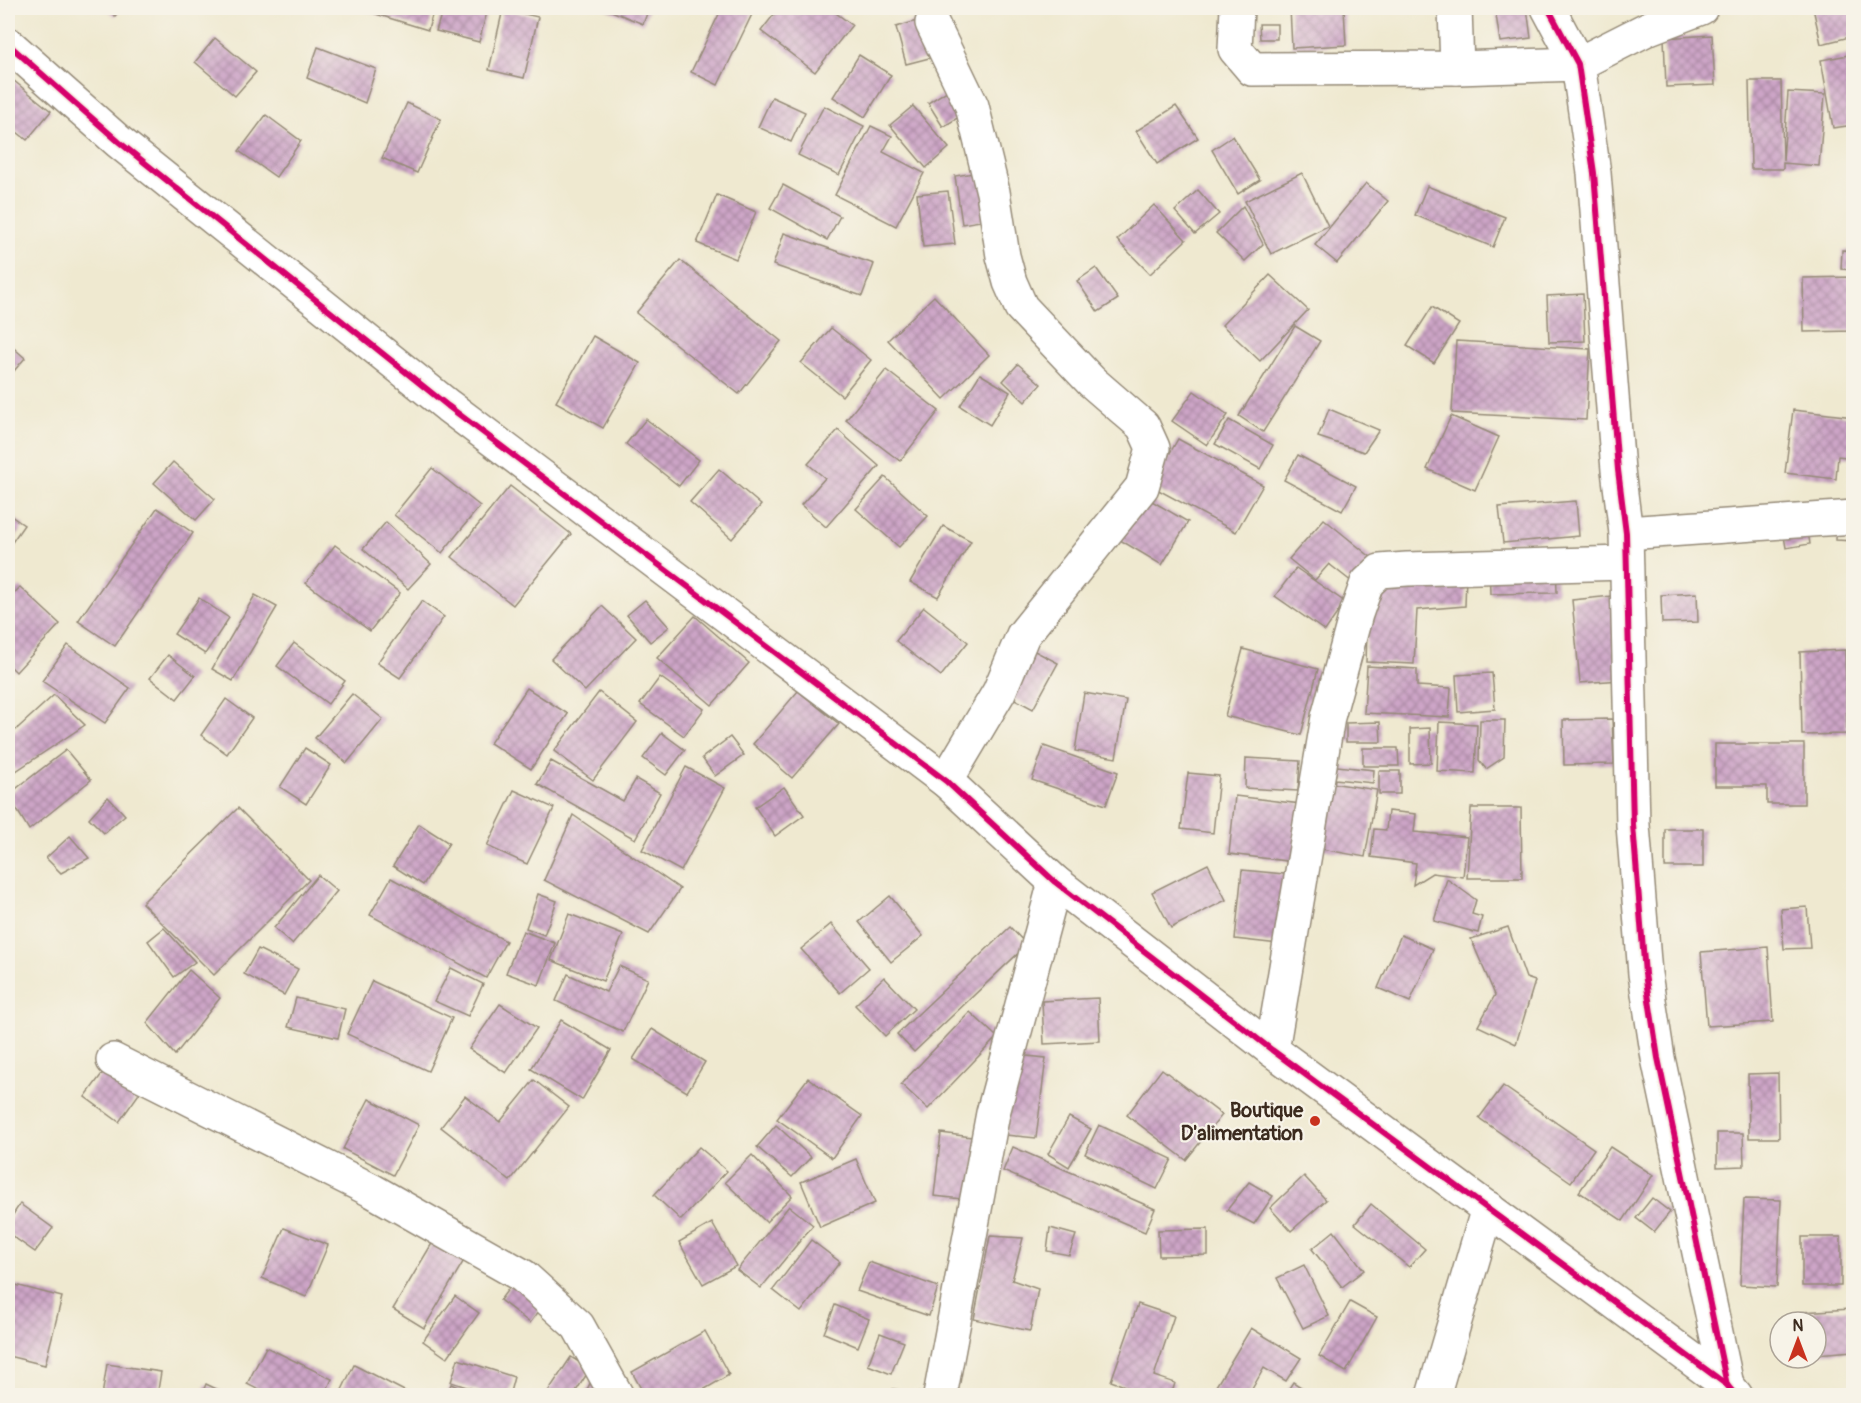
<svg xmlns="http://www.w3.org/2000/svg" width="1861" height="1403" viewBox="0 0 1861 1403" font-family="Pangolin,sans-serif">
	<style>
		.building { fill: url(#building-cross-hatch) }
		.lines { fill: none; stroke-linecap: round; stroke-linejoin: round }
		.minor-casing { stroke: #958a77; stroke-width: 36 }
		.minor { stroke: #fff; stroke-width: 33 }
		.cycleway-casing { stroke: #f7f3e8; stroke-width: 10 }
		.cycleway { stroke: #d6006c; stroke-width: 6 }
		.poi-dot { fill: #c8321e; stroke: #f7f3e8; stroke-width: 2 }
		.labels { text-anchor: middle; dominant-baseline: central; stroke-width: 4.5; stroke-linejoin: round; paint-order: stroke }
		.poi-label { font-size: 20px; font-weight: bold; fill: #3b2a1e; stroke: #f7f3e8; text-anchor: end }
	</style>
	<defs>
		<pattern id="building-cross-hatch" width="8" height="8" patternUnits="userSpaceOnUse" patternTransform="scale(1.5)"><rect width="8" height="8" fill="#cda5c7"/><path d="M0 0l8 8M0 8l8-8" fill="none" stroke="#a887a1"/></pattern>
	</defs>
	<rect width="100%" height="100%" fill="#f7f3e8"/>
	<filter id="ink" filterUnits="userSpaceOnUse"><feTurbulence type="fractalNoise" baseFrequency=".0167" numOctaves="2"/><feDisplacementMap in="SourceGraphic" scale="12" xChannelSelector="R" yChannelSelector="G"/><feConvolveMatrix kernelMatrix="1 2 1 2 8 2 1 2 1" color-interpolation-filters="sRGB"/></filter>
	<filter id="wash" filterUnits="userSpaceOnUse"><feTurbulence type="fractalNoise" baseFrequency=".008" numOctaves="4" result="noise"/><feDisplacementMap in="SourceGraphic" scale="24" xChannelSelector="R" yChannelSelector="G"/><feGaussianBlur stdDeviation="1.35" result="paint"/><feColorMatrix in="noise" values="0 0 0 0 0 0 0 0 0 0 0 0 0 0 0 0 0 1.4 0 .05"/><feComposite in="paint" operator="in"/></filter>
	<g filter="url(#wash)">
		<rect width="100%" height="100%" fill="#efe9d0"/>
		<g id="blocks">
			<g class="building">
				<path d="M105,8H122L115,16Z"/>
				<path d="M364,8H434L428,30L363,10Z"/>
				<path d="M443,8H488L479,42L436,31Z"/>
				<path d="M604,8H649L643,24Z"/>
				<path d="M722,8H755L718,85L691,72Z"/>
				<path d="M779,8H829L852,25L815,72L761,31Z"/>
				<path d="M1290,8H1344L1346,45L1292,48Z"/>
				<path d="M1495,8H1527L1531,38L1500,42Z"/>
				<path d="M1813,8H1854V36L1821,44Z"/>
				<path d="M503,9L538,17L524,78L489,70Z"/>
				<path d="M927,18L937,56L906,64L896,27Z"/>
				<path d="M1259,24H1277V39H1260Z"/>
				<path d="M1712,35L1715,85L1666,87L1664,38Z"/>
				<path d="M215,38L256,72L235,96L195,62Z"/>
				<path d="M318,47L376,69L365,103L307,78Z"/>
				<path d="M1854,54V125L1833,128L1821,60Z"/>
				<path d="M859,55L891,75L865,117L833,97Z"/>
				<path d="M8,76L51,111L27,140L8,125Z"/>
				<path d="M1749,81H1781L1783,161L1788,92L1825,94L1819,166L1783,163V169H1751Z"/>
				<path d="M956,85L972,109L943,127L928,103Z"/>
				<path d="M772,97L805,112L791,142L758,127Z"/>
				<path d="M407,103L441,119L417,173L382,158Z"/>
				<path d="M824,106L864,126L839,175L798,155Z"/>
				<path d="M913,106L949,148L926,168L890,125Z"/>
				<path d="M1176,106L1198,138L1157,164L1136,131Z"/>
				<path d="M266,115L301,141L276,177L239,151Z"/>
				<path d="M871,126L892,136L883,152L924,173L896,226L835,195Z"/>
				<path d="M1233,136L1260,180L1238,194L1212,150Z"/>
				<path d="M985,171L993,219L962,224L955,176Z"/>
				<path d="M1302,173L1328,226L1271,254L1245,201Z"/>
				<path d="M1366,183L1388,201L1337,263L1315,245Z"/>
				<path d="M783,185L840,216L827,240L770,208Z"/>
				<path d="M1427,186L1505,217L1493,247L1415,215Z"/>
				<path d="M1198,190L1219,214L1195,234L1175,211Z"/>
				<path d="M948,191L955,244L923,247L917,194Z"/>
				<path d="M717,195L756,212L736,259L697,243Z"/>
				<path d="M1154,205L1186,240L1150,274L1117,240Z"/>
				<path d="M1243,206L1263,244L1245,261L1216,233Z"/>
				<path d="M784,233L874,264L862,296L773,265Z"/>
				<path d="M1842,250L1854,251V270L1841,269Z"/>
				<path d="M680,260L781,341L739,394L636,313Z"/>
				<path d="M1096,268L1118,299L1098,312L1077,281Z"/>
				<path d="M1270,275L1308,310L1260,361L1222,325Z"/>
				<path d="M1854,277V331L1804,332L1803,278Z"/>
				<path d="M1583,294L1585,341L1549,342L1547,296Z"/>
				<path d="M934,296L989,355L944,399L888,340Z"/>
				<path d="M1432,307L1459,324L1434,363L1407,346Z"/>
				<path d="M1295,326L1320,341L1263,432L1239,416Z"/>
				<path d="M831,328L871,360L842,396L801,363Z"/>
				<path d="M593,336L640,363L603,428L556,402Z"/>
				<path d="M1456,341L1590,349L1586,420L1452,413Z"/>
				<path d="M8,343L25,358L8,378Z"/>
				<path d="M1018,364L1041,384L1025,402L1003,381Z"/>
				<path d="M886,370L939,411L900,461L846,420Z"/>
				<path d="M980,374L1010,392L990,425L960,406Z"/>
				<path d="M1194,391L1228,415L1207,445L1172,421Z"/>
				<path d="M1329,409L1379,430L1364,452L1318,437Z"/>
				<path d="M1793,410L1854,417V458L1838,456L1836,479L1785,473Z"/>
				<path d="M1451,416L1499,437L1475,490L1427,469Z"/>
				<path d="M646,419L699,460L679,486L626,444Z"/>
				<path d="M1229,420L1273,445L1260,469L1215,444Z"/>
				<path d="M838,430L879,466L826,527L801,505L825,478L808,464Z"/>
				<path d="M1178,439L1263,485L1236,532L1151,486Z"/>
				<path d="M1298,455L1356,486L1342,511L1284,480Z"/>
				<path d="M173,462L215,499L196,520L154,483Z"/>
				<path d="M432,468L480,506L442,553L394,515Z"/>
				<path d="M719,469L761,505L732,539L690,502Z"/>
				<path d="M885,477L928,516L899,547L856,509Z"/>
				<path d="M510,486L571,534L513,605L452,557Z"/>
				<path d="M1145,497L1188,522L1162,565L1120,540Z"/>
				<path d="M1576,501L1579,536L1503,543L1499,507Z"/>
				<path d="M1837,504L1854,505V541L1836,540Z"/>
				<path d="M157,508L193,533L115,646L78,621Z"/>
				<path d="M1804,508L1810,544L1786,548L1780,511Z"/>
				<path d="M8,514L24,525L8,548Z"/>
				<path d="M1324,519L1372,558L1352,582L1329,564L1315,580L1289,559Z"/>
				<path d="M386,522L431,564L408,589L363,549Z"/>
				<path d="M943,526L971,541L938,597L910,582Z"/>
				<path d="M335,545L400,593L370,631L306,583Z"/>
				<path d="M1556,561L1557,593L1490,594L1489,563Z"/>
				<path d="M1296,568L1345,602L1325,631L1275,596Z"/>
				<path d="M1369,573L1466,576L1465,606L1417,610L1414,664L1366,662Z"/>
				<path d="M20,587L60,624L16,672L8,664V600Z"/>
				<path d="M1697,593L1698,622L1662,623L1661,595Z"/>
				<path d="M255,595L277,607L233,681L212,669Z"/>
				<path d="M1612,596L1621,680L1580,683L1572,600Z"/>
				<path d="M199,598L229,618L205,654L174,634Z"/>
				<path d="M645,600L669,627L650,642L627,615Z"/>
				<path d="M422,601L444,617L400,678L377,663Z"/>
				<path d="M602,606L636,638L585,691L551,659Z"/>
				<path d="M924,607L968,642L941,676L896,641Z"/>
				<path d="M695,616L749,663L712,705L657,658Z"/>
				<path d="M294,643L345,681L328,704L277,666Z"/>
				<path d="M68,645L130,688L105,723L42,681Z"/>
				<path d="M1027,647L1058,663L1033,709L1002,692Z"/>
				<path d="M1243,649L1318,669L1301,735L1225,716Z"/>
				<path d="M1845,650L1847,734L1802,735L1800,652Z"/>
				<path d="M168,655L195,676L177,699L150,678Z"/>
				<path d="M1367,666L1417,669V686L1451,688L1449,717L1364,713Z"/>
				<path d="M1492,673L1495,709L1458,712L1456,675Z"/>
				<path d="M660,677L704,709L684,736L640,704Z"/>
				<path d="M527,688L568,714L531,769L490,743Z"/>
				<path d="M798,691L839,724L792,778L753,744Z"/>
				<path d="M599,692L637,722L593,780L554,751Z"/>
				<path d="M1084,693L1126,700L1116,758L1075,751Z"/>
				<path d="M352,694L383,719L347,763L315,738Z"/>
				<path d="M54,695L85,725L16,771L8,759V737Z"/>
				<path d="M226,699L252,718L227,754L201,735Z"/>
				<path d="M1612,719L1614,764L1564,765L1563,720Z"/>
				<path d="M1480,720H1505L1504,757L1486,769L1479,760Z"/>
				<path d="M1380,722L1381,742H1346V723Z"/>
				<path d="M1439,722L1477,724L1475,773L1437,771Z"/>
				<path d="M1430,728L1431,763L1410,764V729Z"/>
				<path d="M662,733L685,750L666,775L643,758Z"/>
				<path d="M730,737L744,755L715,776L702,758Z"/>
				<path d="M1715,744H1804V804H1767V786H1715Z"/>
				<path d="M1044,746L1118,772L1106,805L1032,780Z"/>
				<path d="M305,748L331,765L306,804L280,787Z"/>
				<path d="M1363,748H1398L1399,766H1363Z"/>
				<path d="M66,750L91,780L29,830L8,795Z"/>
				<path d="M1246,758L1300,761L1298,791L1245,788Z"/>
				<path d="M551,761L623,801L636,779L660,793L635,839L537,784Z"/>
				<path d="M1337,766L1374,770L1373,783L1335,779Z"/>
				<path d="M686,767L725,788L681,871L642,850Z"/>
				<rect x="1379" y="771" width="21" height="23"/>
				<path d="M1188,773L1219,776L1213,833L1181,829Z"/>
				<path d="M1332,783L1377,790L1365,857L1321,849Z"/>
				<path d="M784,787L804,815L775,836L755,807Z"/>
				<path d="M514,790L554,808L527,864L487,846Z"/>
				<path d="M1235,796L1301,804L1295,862L1229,854Z"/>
				<path d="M108,797L125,815L104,833L89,818Z"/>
				<path d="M238,808L309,880L214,975L142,903Z"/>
				<path d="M1471,808H1521L1522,878H1467Z"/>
				<path d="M1388,811L1416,814L1414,832L1467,837L1463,877L1432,873L1413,885L1416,863L1371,857L1374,829L1386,830Z"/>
				<path d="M573,815L680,889L649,934L544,880Z"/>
				<path d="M419,824L449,843L423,885L393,866Z"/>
				<rect x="1665" y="829" width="38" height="38"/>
				<path d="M70,836L89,858L61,873L46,858Z"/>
				<path d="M1208,864L1226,900L1171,928L1152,892Z"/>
				<path d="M1242,870L1294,875L1287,945L1235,939Z"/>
				<path d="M318,875L337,891L292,944L274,928Z"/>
				<path d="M391,878L506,941L486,978L370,915Z"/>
				<path d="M1447,879L1476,900L1472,914L1482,917L1478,933L1434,921Z"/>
				<path d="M538,894L557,901L544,935L526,928Z"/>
				<path d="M890,896L923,936L891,962L859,922Z"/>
				<path d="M1807,907L1810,948L1784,949L1781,909Z"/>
				<path d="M569,914L623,935L603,981L551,960Z"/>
				<path d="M831,924L869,968L840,993L801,949Z"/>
				<path d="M1010,927L1027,945L914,1052L897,1034Z"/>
				<path d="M1508,927L1526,978L1535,981L1516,1044L1478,1026L1495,995L1471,939Z"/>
				<path d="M164,928L195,962L174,977L148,941Z"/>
				<path d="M523,931L555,943L539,985L506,973Z"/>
				<path d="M1401,935L1433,949L1410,1002L1378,988Z"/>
				<path d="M1768,947L1773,1022L1707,1026L1701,952Z"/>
				<path d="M258,949L298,969L284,995L244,974Z"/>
				<path d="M619,966L648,979L623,1032L556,1001L568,974L606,992Z"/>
				<path d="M451,968L483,984L468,1016L434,1001Z"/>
				<path d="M189,970L220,998L175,1055L147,1023Z"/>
				<path d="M884,977L914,1009L885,1036L855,1005Z"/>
				<path d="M372,981L452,1018L428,1071L347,1034Z"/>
				<path d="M296,998L345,1009L338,1038L288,1027Z"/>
				<path d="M1098,998L1100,1041L1044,1044L1042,1001Z"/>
				<path d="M500,1004L537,1028L506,1073L469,1049Z"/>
				<path d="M970,1012L997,1037L928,1109L901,1084Z"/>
				<path d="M561,1020L611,1050L582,1100L531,1069Z"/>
				<path d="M652,1029L705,1062L687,1092L633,1059Z"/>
				<path d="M1017,1055L1046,1058L1036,1138L1006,1135Z"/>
				<path d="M107,1067L141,1091L119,1122L85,1097Z"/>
				<path d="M1162,1069L1222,1115L1186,1160L1127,1115Z"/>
				<path d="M1778,1073L1779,1138H1749L1748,1074Z"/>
				<path d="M808,1078L862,1116L832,1158L777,1119Z"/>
				<path d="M534,1080L569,1107L510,1181L441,1127L465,1096L500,1122Z"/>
				<path d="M1503,1086L1594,1149L1571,1182L1479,1118Z"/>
				<path d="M369,1099L419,1125L393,1175L343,1149Z"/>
				<path d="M1069,1117L1091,1129L1069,1167L1048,1154Z"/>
				<path d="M776,1125L811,1157L792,1177L757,1147Z"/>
				<path d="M1099,1125L1172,1159L1157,1189L1085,1154Z"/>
				<path d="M941,1133L979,1138L971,1200L934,1196Z"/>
				<path d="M1717,1133H1743L1744,1166L1717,1167Z"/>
				<path d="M699,1147L727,1171L681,1220L654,1195Z"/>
				<path d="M1013,1147L1155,1209L1145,1232L1003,1171Z"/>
				<path d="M1610,1147L1653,1175L1623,1221L1579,1192Z"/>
				<path d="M752,1155L792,1196L766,1222L725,1182Z"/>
				<path d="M856,1159L875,1203L820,1227L801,1182Z"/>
				<path d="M1304,1176L1326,1200L1291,1231L1270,1208Z"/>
				<path d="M1249,1182L1273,1196L1254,1224L1227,1210Z"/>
				<path d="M1652,1198L1670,1212L1654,1232L1636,1218Z"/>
				<path d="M1744,1199L1781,1200L1777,1287L1740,1285Z"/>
				<path d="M20,1204L53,1228L35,1252L8,1233V1222Z"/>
				<path d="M1371,1204L1425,1249L1409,1267L1355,1224Z"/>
				<path d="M789,1206L813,1225L761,1288L737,1270Z"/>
				<path d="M712,1223L736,1266L703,1284L679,1242Z"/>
				<path d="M284,1228L328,1245L306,1297L262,1278Z"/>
				<path d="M1050,1228L1076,1235L1069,1255L1047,1251Z"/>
				<path d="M1208,1229V1255L1159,1256L1158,1230Z"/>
				<path d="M1334,1231L1364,1270L1342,1287L1312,1249Z"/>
				<path d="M437,1235L469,1252L424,1328L393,1309Z"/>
				<path d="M990,1236L1023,1238L1012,1280L1038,1289L1030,1331L974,1319Z"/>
				<rect x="1802" y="1237" width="39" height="49"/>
				<path d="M811,1240L840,1262L801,1312L773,1290Z"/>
				<path d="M869,1262L938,1287L929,1316L857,1291Z"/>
				<path d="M1304,1265L1329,1316L1303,1328L1277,1278Z"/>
				<path d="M515,1280L546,1302L530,1323L500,1300Z"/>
				<path d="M8,1283L62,1297L45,1365L8,1356Z"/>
				<path d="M455,1296L479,1313L447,1358L423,1341Z"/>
				<path d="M1350,1302L1377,1317L1346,1372L1319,1356Z"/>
				<path d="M1138,1304L1174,1316L1154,1376L1175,1383L1171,1396H1152L1111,1381Z"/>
				<path d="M835,1305L869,1319L858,1347L824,1333Z"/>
				<path d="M1851,1309L1853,1351L1816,1354V1322H1801V1312Z"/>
				<path d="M1251,1328L1301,1358L1286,1381L1264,1368L1248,1396H1210Z"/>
				<path d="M705,1331L729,1375L693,1396H645L632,1372Z"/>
				<path d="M880,1333L904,1342L891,1374L868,1365Z"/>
				<path d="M266,1347L332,1379L324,1396H271L247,1384Z"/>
				<path d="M571,1357L590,1369L573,1396H545Z"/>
				<path d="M458,1359L514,1377L509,1396H494L451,1382Z"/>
				<path d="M107,1364L161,1372L157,1396H102Z"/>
				<path d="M354,1365L414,1396H339Z"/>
				<path d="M595,1373L614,1396H584Z"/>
				<path d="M1293,1382L1312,1394L1311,1396H1284Z"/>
				<path d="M206,1384L231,1396H201Z"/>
				<path d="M451,1384L476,1396H446Z"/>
				<path d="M893,1389L921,1393V1396H893Z"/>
			</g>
		</g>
	</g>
	<g filter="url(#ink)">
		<use href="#blocks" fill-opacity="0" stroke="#958a77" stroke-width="1.5"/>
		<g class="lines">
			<defs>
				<g id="minor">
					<path d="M1237,8L1235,49L1252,69L1457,68L1578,64L1649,28L1701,8"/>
					<path d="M1455,8L1457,68"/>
					<path d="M1548,8L1578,64L1594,173L1618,470L1626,533L1633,825L1645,974L1658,1058L1727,1385"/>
					<path d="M932,23L972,106L993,192L1003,256L1010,282L1021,307L1091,381L1143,426L1153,448L1142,487L1023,635L999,692L946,781"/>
					<path d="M8,44L119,142L448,406L946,781L1055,882L1272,1050L1727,1385L1736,1396"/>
					<path d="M1626,533L1854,517"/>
					<path d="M1272,1050L1328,717L1356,614L1367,583L1380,571L1407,569L1626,563"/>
					<path d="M113,1060L373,1191L523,1276L578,1326L617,1396"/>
					<path d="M940,1396L993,1113L1055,882"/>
					<path d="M1433,1396L1488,1208"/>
				</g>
			</defs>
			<use href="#minor" class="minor-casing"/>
			<use href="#minor" class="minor"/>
			<defs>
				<g id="cycleway">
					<path d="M1548,8L1578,64L1594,173L1618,470L1626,533L1633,825L1645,974L1658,1058L1727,1385"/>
					<path d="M8,44L119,142L448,406L946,781L1055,882L1272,1050L1727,1385L1736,1396"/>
				</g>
			</defs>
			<use href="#cycleway" class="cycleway-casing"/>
			<use href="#cycleway" class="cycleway"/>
		</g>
	</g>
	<circle class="poi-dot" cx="1315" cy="1121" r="6"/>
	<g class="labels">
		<g class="poi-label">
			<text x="1303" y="1110">Boutique<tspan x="1303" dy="23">D'alimentation</tspan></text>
		</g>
	</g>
	<rect width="1861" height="1403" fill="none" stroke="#f7f3e8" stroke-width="30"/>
	<g transform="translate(1798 1340)"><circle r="28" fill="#f7f3e8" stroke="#aca397" stroke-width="1.5"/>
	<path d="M0-4.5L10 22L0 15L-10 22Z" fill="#c8321e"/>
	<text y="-9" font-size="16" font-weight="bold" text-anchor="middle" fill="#3b2a1e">N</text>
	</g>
</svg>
